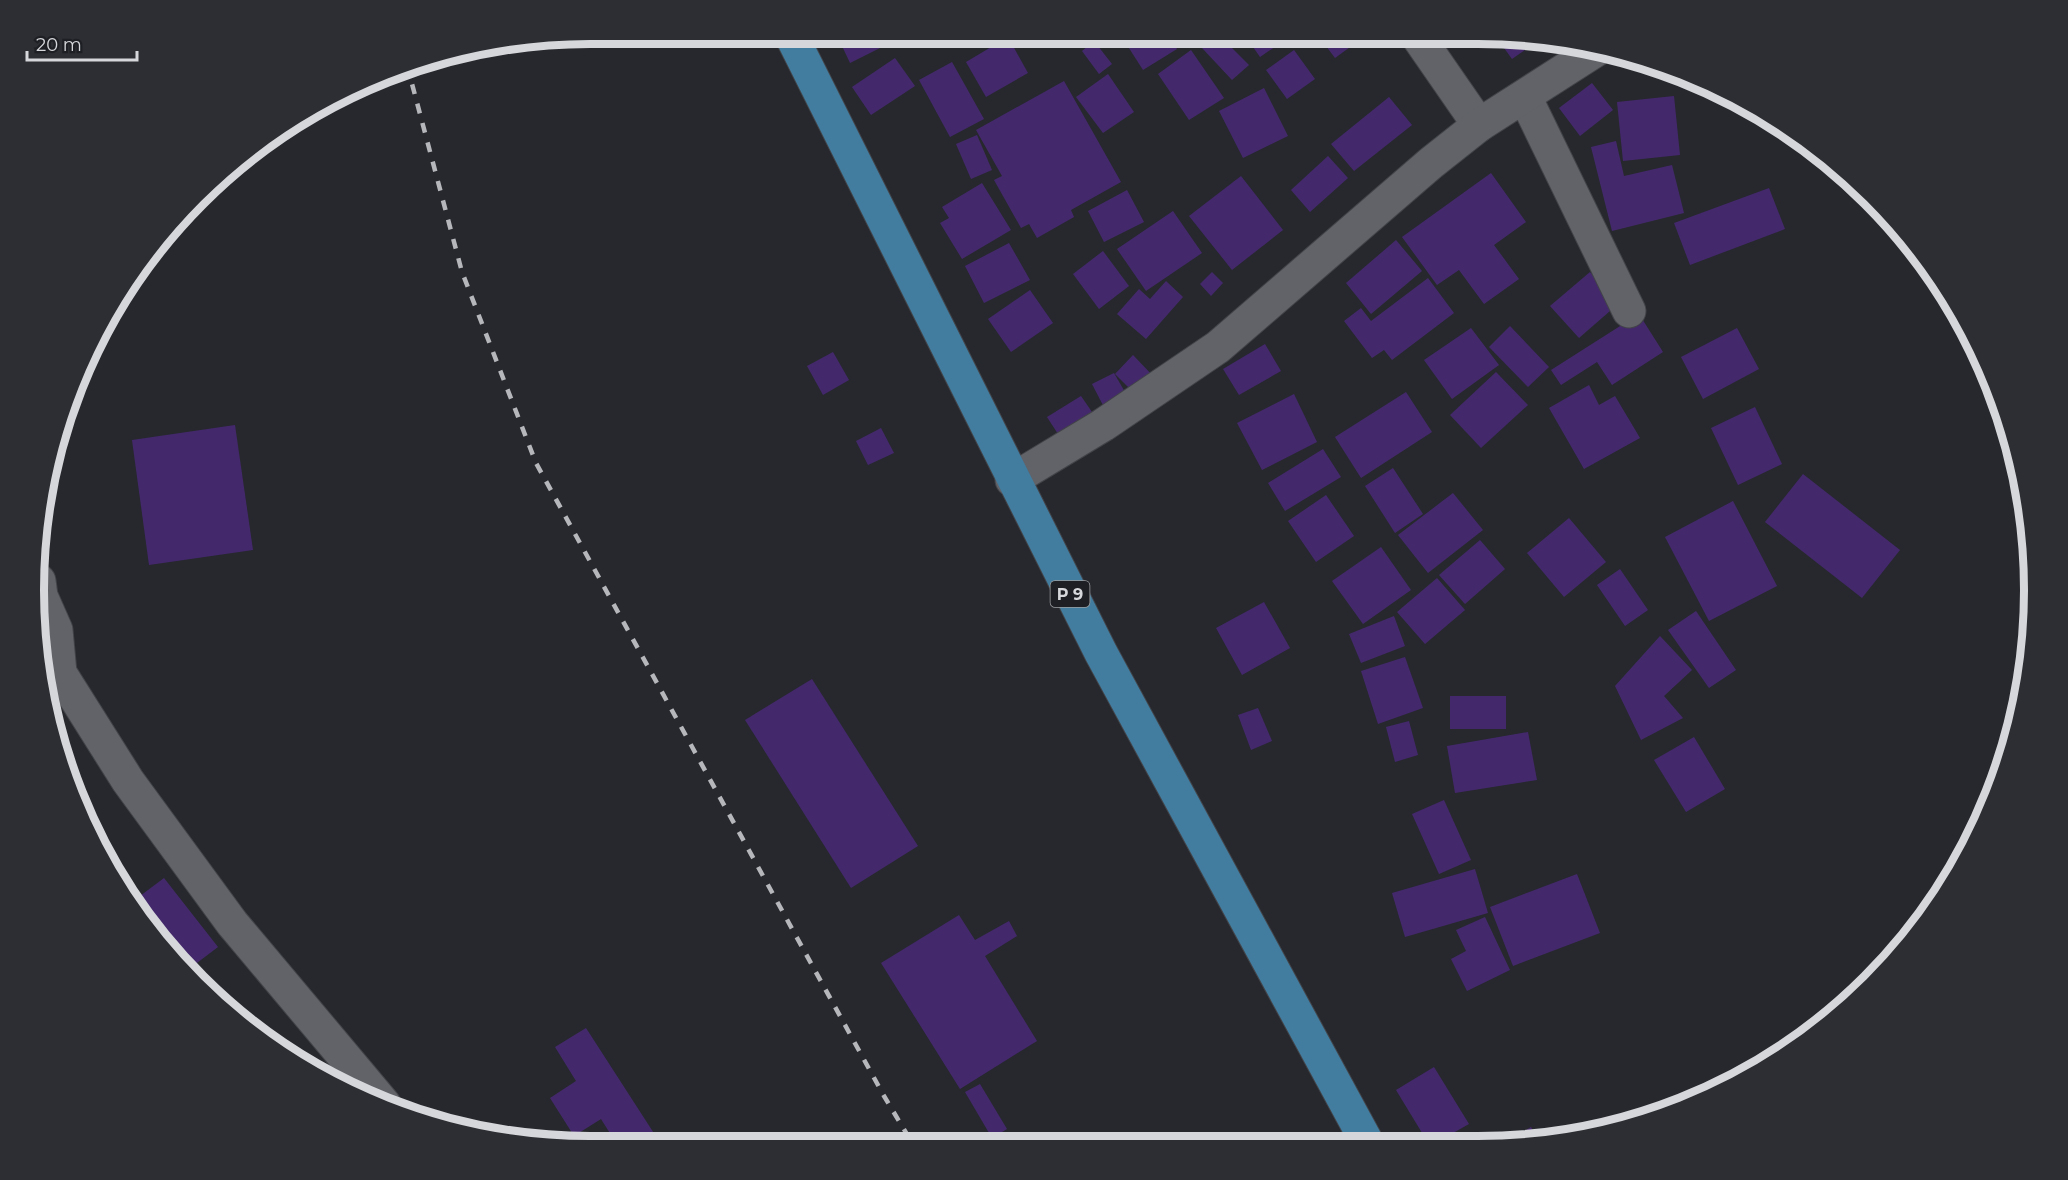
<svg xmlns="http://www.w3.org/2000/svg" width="2068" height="1180" viewBox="0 0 2068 1180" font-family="Montserrat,sans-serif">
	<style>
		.building { fill: #44286c }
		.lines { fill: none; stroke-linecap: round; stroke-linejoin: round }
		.minor-casing { stroke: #424449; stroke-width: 35 }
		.primary-casing { stroke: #424449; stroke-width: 35 }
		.minor { stroke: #616369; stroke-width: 33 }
		.primary { stroke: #427c9e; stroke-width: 33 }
		.rail { stroke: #b5b7bb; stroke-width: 4.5; stroke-dasharray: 10 10; stroke-linecap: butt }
		.labels { text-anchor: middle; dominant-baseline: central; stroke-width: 6; stroke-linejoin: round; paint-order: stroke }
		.shield { fill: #1d1f24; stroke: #9ea0a3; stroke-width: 1.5 }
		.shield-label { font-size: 16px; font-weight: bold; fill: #d5d7da }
		.rim { fill: none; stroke: #d5d7da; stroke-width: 8 }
	</style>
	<rect width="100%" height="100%" fill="#26282e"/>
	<g class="building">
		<path d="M836,33H892L896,40L850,63Z"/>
		<path d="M1120,34H1167L1177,49L1143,70Z"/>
		<path d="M1191,34H1209L1195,41Z"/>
		<path d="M1218,34L1249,65L1232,80L1202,48Z"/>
		<path d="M1244,34H1273L1279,44L1260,57Z"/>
		<path d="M1317,34H1368L1335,58Z"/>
		<path d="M1494,34H1515L1541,39L1512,59Z"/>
		<path d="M1008,37L1028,73L986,97L966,62Z"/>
		<path d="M1094,41L1112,64L1099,74L1082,51Z"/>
		<path d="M1191,50L1224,98L1189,120L1158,74Z"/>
		<path d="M1294,50L1315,79L1287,99L1266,70Z"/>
		<path d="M895,58L915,86L871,115L852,87Z"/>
		<path d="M952,62L984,119L950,137L919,80Z"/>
		<path d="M1108,74L1134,112L1103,133L1076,97Z"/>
		<path d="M1064,81L1121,182L1071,210L1074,217L1037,238L1029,224L1021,228L994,180L1002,176L976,130Z"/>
		<path d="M1592,83L1613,110L1580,136L1559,108Z"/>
		<path d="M1264,88L1288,136L1243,158L1219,111Z"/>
		<path d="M1674,96L1680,155L1623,161L1617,102Z"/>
		<path d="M1389,97L1412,125L1354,171L1331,144Z"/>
		<path d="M977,135L992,170L971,179L956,144Z"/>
		<path d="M1616,141L1624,176L1672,165L1684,213L1612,231L1591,147Z"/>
		<path d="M1328,156L1348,178L1310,212L1291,190Z"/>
		<path d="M1491,173L1526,222L1494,245L1519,279L1484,304L1459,270L1437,285L1402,237Z"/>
		<path d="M1241,176L1283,230L1232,270L1189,216Z"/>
		<path d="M982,183L1011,230L962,259L940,223L949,218L942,207Z"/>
		<path d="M1769,188L1785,229L1690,265L1674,223Z"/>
		<path d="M1127,190L1144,222L1104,242L1088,211Z"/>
		<path d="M1173,211L1202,253L1146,291L1117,249Z"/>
		<path d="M1396,240L1422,271L1371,314L1346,283Z"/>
		<path d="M1009,243L1030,280L984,303L965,266Z"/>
		<path d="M1103,251L1129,286L1099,309L1073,274Z"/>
		<path d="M1212,272L1223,283L1211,296L1200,284Z"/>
		<path d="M1590,272L1618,304L1579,338L1550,306Z"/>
		<path d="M1428,278L1454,313L1392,360L1384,350L1372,358L1344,321L1361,308L1371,321Z"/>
		<path d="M1166,281L1183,297L1146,339L1117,314L1139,289L1150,299Z"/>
		<path d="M1030,290L1053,323L1011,352L988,319Z"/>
		<path d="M1639,314L1663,352L1612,385L1597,362L1561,385L1551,370Z"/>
		<path d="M1510,326L1549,367L1528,387L1489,347Z"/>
		<path d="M1471,328L1499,365L1452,399L1424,360Z"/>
		<path d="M1737,328L1759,369L1703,399L1681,357Z"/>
		<path d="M1265,344L1281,371L1239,395L1223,369Z"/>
		<path d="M833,352L849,380L823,395L807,366Z"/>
		<path d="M1133,355L1154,377L1136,395L1115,374Z"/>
		<path d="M1496,372L1528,405L1481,448L1450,415Z"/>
		<path d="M1114,373L1129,399L1106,411L1092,384Z"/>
		<path d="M1589,385L1599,405L1615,396L1640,438L1584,469L1549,408Z"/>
		<path d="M1406,392L1432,432L1361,478L1335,437Z"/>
		<path d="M1294,394L1317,442L1262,470L1237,423Z"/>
		<path d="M1081,396L1092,412L1058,434L1047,417Z"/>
		<path d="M1755,407L1782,464L1738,485L1711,428Z"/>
		<path d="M235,425L253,550L149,565L132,440Z"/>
		<path d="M881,428L894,453L868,465L856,441Z"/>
		<path d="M1323,449L1341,477L1285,511L1268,483Z"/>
		<path d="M1393,468L1423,514L1395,533L1365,486Z"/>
		<path d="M1803,474L1900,550L1862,598L1765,522Z"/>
		<path d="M1453,493L1483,530L1428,573L1398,535Z"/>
		<path d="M1326,495L1354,536L1316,562L1288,521Z"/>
		<path d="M1733,501L1777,586L1709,621L1665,537Z"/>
		<path d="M1569,518L1606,562L1564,597L1527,553Z"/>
		<path d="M1480,540L1505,569L1465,604L1439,575Z"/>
		<path d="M1381,547L1411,590L1363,624L1332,581Z"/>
		<path d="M1620,569L1648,610L1625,626L1597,585Z"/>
		<path d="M1437,578L1465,610L1425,644L1397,612Z"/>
		<path d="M1264,602L1290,648L1242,675L1216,628Z"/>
		<path d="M1696,611L1736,670L1709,688L1668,630Z"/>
		<path d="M1394,616L1405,646L1361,663L1349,634Z"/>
		<path d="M1660,636L1692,670L1664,696L1683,718L1641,740L1615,686Z"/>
		<path d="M1405,657L1423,708L1378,724L1361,671Z"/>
		<path d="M812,679L918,846L851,888L745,720Z"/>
		<rect x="1450" y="696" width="56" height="33"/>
		<path d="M1258,708L1272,741L1251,750L1238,715Z"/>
		<path d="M1409,721L1418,755L1395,762L1386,727Z"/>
		<path d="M1528,732L1537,780L1455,793L1447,746Z"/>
		<path d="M1694,737L1725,789L1686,812L1654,760Z"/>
		<path d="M1444,800L1471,860L1439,874L1412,814Z"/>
		<path d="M1475,869L1488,913L1405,937L1392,893Z"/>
		<path d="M1577,874L1600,933L1513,966L1490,907Z"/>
		<path d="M164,878L218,947L189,969L176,953L171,957L148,920L150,919L136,899Z"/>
		<path d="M959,915L975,940L1009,921L1017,936L985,956L1037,1041L960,1089L881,963Z"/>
		<path d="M1485,917L1510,970L1467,991L1451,959L1466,951L1456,930Z"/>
		<path d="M586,1028L657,1138L644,1146H618L601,1119L574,1136L550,1098L576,1081L555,1047Z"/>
		<path d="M1434,1067L1469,1124L1430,1146L1396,1090Z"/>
		<path d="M980,1084L1007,1129L992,1138L965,1092Z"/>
		<path d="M1531,1127L1539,1141L1499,1146Z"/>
	</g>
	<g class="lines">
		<defs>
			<g id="minor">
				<path d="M1416,34L1479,125"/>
				<path d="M1525,97L1629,311"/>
				<path d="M1012,480L1103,425L1218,347L1431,163L1479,125L1596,50"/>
				<path d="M39,581L41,596L56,630L60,673L128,781L232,923L384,1104"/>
			</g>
			<path id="primary" d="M790,33L1101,653L1369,1146"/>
		</defs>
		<use href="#minor" class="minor-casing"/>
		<use href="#primary" class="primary-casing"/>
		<use href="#minor" class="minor"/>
		<use href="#primary" class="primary"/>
		<path class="rail" d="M407,65L462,272L536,463L884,1096L914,1146"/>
	</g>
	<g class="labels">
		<rect class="shield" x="1050.5" y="581" width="39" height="26" rx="4.5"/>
		<g class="shield-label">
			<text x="1070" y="594">P 9</text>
		</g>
	</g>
	<path d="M0 0H2068V1180H0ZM590 44H1478A546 546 0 0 1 2024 590V590A546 546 0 0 1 1478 1136H590A546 546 0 0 1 44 590V590A546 546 0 0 1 590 44Z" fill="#2c2e33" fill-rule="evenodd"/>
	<path class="rim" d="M590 44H1478A546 546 0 0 1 2024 590V590A546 546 0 0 1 1478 1136H590A546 546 0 0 1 44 590V590A546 546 0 0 1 590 44Z"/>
	<path d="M27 51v9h110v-9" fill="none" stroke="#d5d7da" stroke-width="3"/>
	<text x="36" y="51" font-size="18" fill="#d5d7da" stroke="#1d1f24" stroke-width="4.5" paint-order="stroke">20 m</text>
</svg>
